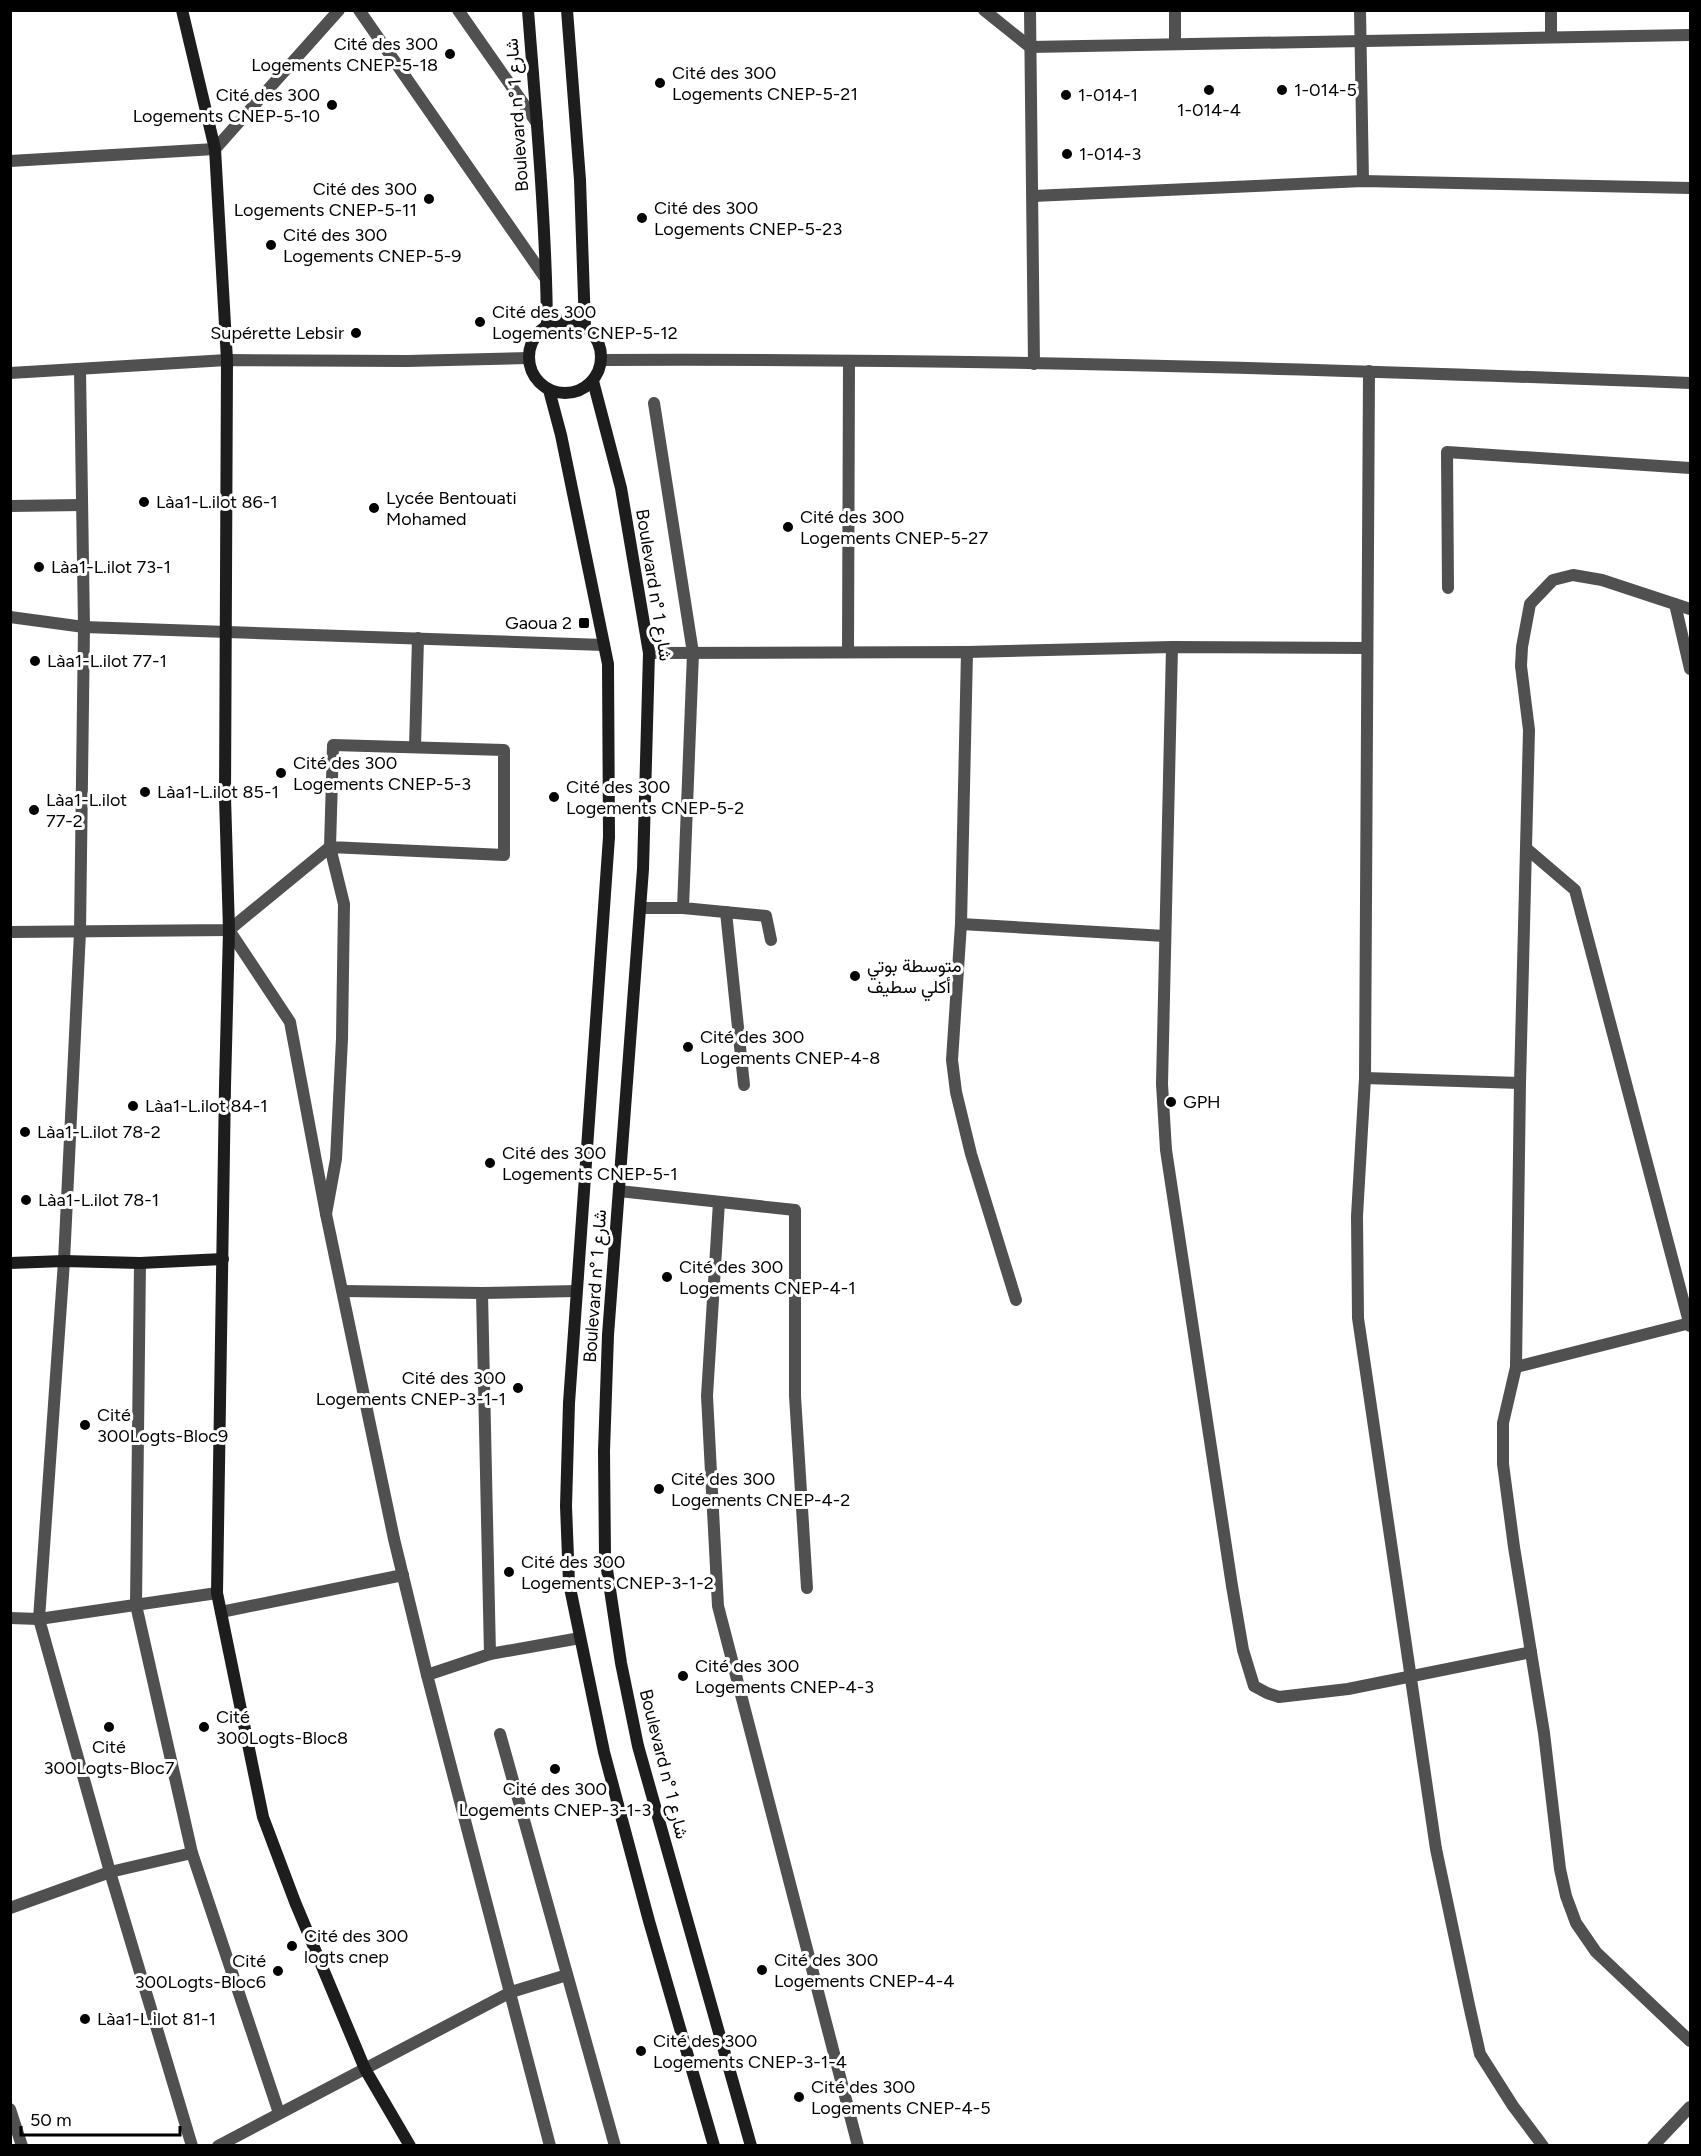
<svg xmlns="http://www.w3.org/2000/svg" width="1701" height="2156" viewBox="0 0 1701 2156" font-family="Figtree,Vazirmatn,sans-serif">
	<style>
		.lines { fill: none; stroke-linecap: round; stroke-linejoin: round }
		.street { stroke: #505050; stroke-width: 12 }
		.secondary { stroke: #1d1d1d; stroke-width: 12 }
		.poi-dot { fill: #000; stroke: #fff; stroke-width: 2 }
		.labels { text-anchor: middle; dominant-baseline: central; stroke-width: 6; stroke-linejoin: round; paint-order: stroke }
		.poi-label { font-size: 18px; fill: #000; stroke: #fff; text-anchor: start }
		.street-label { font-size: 18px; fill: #000; stroke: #fff }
	</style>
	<rect width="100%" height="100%" fill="#fff"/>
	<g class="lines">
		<g class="street">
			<path d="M359,10L546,279"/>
			<path d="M458,10L537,123"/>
			<path d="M984,10L1030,47L1690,35"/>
			<path d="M1030,10L1034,364"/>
			<path d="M1175,10V44"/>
			<path d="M1360,10L1363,181"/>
			<path d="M1551,10V36"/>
			<path d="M10,161L215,149L339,10"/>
			<path d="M1033,196L1363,181L1690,188"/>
			<path d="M601,360C964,358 1328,369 1690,383"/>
			<path d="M80,369L84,627L80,932L64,1261L39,1619L110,1872L192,2146"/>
			<path d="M1369,371L1365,1078L1357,1216L1358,1318L1436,1849L1469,2005L1480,2054L1513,2106L1543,2146"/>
			<path d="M10,373L227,360L407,361L529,358"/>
			<path d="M654,403L693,653L683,908L766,916L771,940"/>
			<path d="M10,506L82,505"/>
			<path d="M1448,588L1447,452L1690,468"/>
			<path d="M1675,604L1690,669"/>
			<path d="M1690,609L1602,580L1573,575L1553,580L1530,604L1522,647L1521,666L1529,730L1520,1083L1516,1367L1503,1423V1464L1514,1547L1544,1733L1560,1869L1566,1896L1576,1923L1596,1952L1690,2041"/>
			<path d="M10,617L84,627L604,645"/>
			<path d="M1367,648L1172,647L1162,1084L1166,1150L1232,1586L1243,1650L1254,1686L1267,1693L1279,1697L1348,1689L1531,1652"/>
			<path d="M848,652L849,361"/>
			<path d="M967,652L1172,647"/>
			<path d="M649,653L967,652L961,924L952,1060L956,1092L971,1154L1016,1300"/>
			<path d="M415,747L418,638"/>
			<path d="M1527,849L1575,890L1690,1326"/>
			<path d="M641,908H683"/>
			<path d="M726,912L744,1085"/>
			<path d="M961,924L1165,936"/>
			<path d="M229,930L290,1022L326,1214L394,1539L427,1675L550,2146"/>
			<path d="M10,932L229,930L330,847L504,855V750L333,745L330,847L344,904L342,1039L336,1159L326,1214"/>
			<path d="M1365,1078L1520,1083"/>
			<path d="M619,1191L795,1210V1396L807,1588"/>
			<path d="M719,1202L707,1396L718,1606L858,2146"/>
			<path d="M140,1263L136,1605L192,1853L279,2113"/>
			<path d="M343,1291L482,1293L490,1654L427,1675"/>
			<path d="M482,1293L576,1291"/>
			<path d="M1516,1367L1690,1323"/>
			<path d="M221,1612L403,1575"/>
			<path d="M10,1618L39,1619L217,1593"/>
			<path d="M490,1654L580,1638"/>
			<path d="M500,1734L615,2146"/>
			<path d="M10,1908L110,1872L192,1853"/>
			<path d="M10,2109L22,2146"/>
			<path d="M218,2146L511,1992L567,1975"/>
			<path d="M1653,2146L1690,2107"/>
		</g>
		<g class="secondary">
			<path d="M182,10L215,149L227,360L225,797L229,930L225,1086L217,1593L263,1817L295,1902L365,2069L410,2146"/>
			<path d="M528,10C536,115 546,220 547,326"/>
			<path d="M567,10L580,180L585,327"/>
			<circle cx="565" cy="357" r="36"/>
			<path d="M593,381L621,488L649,653L643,869L608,1335L604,1451L605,1556L621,1663L638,1746L751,2146"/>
			<path d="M549,390L561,435L608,664L609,837L569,1403L566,1506L569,1583L604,1752L649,1921L714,2146"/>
			<path d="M10,1263L64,1261L140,1263L223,1259"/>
		</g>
	</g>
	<g class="poi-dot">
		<circle cx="450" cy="54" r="6"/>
		<circle cx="660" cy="83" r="6"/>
		<circle cx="1209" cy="90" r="6"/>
		<circle cx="1282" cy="90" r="6"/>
		<circle cx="1066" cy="95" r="6"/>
		<circle cx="332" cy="105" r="6"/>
		<circle cx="1067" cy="154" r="6"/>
		<circle cx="429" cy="199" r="6"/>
		<circle cx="642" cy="218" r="6"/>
		<circle cx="271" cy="245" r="6"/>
		<circle cx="480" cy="322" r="6"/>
		<circle cx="356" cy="333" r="6"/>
		<circle cx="144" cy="502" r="6"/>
		<circle cx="374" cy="508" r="6"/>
		<circle cx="788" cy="527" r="6"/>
		<circle cx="39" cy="567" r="6"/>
		<rect x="578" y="617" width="12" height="12" rx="3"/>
		<circle cx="35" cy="661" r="6"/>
		<circle cx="281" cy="773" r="6"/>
		<circle cx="145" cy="792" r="6"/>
		<circle cx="554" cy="797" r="6"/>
		<circle cx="34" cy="810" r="6"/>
		<circle cx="855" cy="976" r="6"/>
		<circle cx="688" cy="1047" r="6"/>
		<circle cx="1171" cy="1102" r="6"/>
		<circle cx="133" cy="1106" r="6"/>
		<circle cx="25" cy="1132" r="6"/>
		<circle cx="490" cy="1163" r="6"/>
		<circle cx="26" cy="1200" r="6"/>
		<circle cx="667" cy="1277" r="6"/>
		<circle cx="518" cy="1388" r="6"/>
		<circle cx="85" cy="1425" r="6"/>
		<circle cx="659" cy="1489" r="6"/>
		<circle cx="509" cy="1572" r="6"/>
		<circle cx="683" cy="1676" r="6"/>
		<circle cx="109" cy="1727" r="6"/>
		<circle cx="204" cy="1727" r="6"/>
		<circle cx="555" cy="1769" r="6"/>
		<circle cx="292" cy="1946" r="6"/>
		<circle cx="762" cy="1970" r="6"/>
		<circle cx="278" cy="1971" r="6"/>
		<circle cx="85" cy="2019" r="6"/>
		<circle cx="641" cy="2051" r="6"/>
		<circle cx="799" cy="2097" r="6"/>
	</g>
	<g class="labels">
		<g class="poi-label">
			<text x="438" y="44" text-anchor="end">Cité des 300<tspan x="438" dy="21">Logements CNEP-5-18</tspan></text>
			<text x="672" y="73">Cité des 300<tspan x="672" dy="21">Logements CNEP-5-21</tspan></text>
			<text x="1294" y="90">1-014-5</text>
			<text x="320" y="95" text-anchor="end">Cité des 300<tspan x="320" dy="21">Logements CNEP-5-10</tspan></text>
			<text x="1078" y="95">1-014-1</text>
			<text x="1209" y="110" text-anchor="middle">1-014-4</text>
			<text x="1079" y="154">1-014-3</text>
			<text x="417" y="189" text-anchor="end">Cité des 300<tspan x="417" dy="21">Logements CNEP-5-11</tspan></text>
			<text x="654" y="208">Cité des 300<tspan x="654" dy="21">Logements CNEP-5-23</tspan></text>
			<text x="283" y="235">Cité des 300<tspan x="283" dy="21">Logements CNEP-5-9</tspan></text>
			<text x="492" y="312">Cité des 300<tspan x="492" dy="21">Logements CNEP-5-12</tspan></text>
			<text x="344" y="333" text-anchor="end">Supérette Lebsir</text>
			<text x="386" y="498">Lycée Bentouati<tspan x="386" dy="21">Mohamed</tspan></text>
			<text x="156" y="502">Làa1-L.ilot 86-1</text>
			<text x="800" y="517">Cité des 300<tspan x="800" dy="21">Logements CNEP-5-27</tspan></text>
			<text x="51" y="567">Làa1-L.ilot 73-1</text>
			<text x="572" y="623" text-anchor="end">Gaoua 2</text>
			<text x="47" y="661">Làa1-L.ilot 77-1</text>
			<text x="293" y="763">Cité des 300<tspan x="293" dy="21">Logements CNEP-5-3</tspan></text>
			<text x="566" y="787">Cité des 300<tspan x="566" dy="21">Logements CNEP-5-2</tspan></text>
			<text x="157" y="792">Làa1-L.ilot 85-1</text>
			<text x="46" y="800">Làa1-L.ilot<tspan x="46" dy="21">77-2</tspan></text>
			<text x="867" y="966">متوسطة بوتي<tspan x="867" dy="21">أكلي سطيف</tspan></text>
			<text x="700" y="1037">Cité des 300<tspan x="700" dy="21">Logements CNEP-4-8</tspan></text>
			<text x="1183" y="1102">GPH</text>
			<text x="145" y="1106">Làa1-L.ilot 84-1</text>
			<text x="37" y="1132">Làa1-L.ilot 78-2</text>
			<text x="502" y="1153">Cité des 300<tspan x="502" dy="21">Logements CNEP-5-1</tspan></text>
			<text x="38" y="1200">Làa1-L.ilot 78-1</text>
			<text x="679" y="1267">Cité des 300<tspan x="679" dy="21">Logements CNEP-4-1</tspan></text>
			<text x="506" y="1378" text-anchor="end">Cité des 300<tspan x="506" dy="21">Logements CNEP-3-1-1</tspan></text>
			<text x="97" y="1415">Cité<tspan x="97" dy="21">300Logts-Bloc9</tspan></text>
			<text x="671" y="1479">Cité des 300<tspan x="671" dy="21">Logements CNEP-4-2</tspan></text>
			<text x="521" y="1562">Cité des 300<tspan x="521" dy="21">Logements CNEP-3-1-2</tspan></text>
			<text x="695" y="1666">Cité des 300<tspan x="695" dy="21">Logements CNEP-4-3</tspan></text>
			<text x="216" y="1717">Cité<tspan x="216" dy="21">300Logts-Bloc8</tspan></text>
			<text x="109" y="1747" text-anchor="middle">Cité<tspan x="109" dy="21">300Logts-Bloc7</tspan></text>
			<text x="555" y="1789" text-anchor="middle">Cité des 300<tspan x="555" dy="21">Logements CNEP-3-1-3</tspan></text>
			<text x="304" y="1936">Cité des 300<tspan x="304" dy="21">logts cnep</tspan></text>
			<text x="774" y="1960">Cité des 300<tspan x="774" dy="21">Logements CNEP-4-4</tspan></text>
			<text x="266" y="1961" text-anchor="end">Cité<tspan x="266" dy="21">300Logts-Bloc6</tspan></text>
			<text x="97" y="2019">Làa1-L.ilot 81-1</text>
			<text x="653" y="2041">Cité des 300<tspan x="653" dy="21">Logements CNEP-3-1-4</tspan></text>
			<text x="811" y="2087">Cité des 300<tspan x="811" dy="21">Logements CNEP-4-5</tspan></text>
		</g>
		<g class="street-label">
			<text transform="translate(517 115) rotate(-94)">Boulevard n° شارع 1</text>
			<text transform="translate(654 585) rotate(81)">Boulevard n° شارع 1</text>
			<text transform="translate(595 1286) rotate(-86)">Boulevard n° شارع 1</text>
			<text transform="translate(664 1764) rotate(76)">Boulevard n° شارع 1</text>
		</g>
	</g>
	<rect width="1701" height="2156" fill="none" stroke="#000000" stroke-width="24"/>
	<path d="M21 2126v9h159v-9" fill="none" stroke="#000000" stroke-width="3"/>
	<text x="30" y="2126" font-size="18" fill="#000000" stroke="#ffffff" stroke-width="4.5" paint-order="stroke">50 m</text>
</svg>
